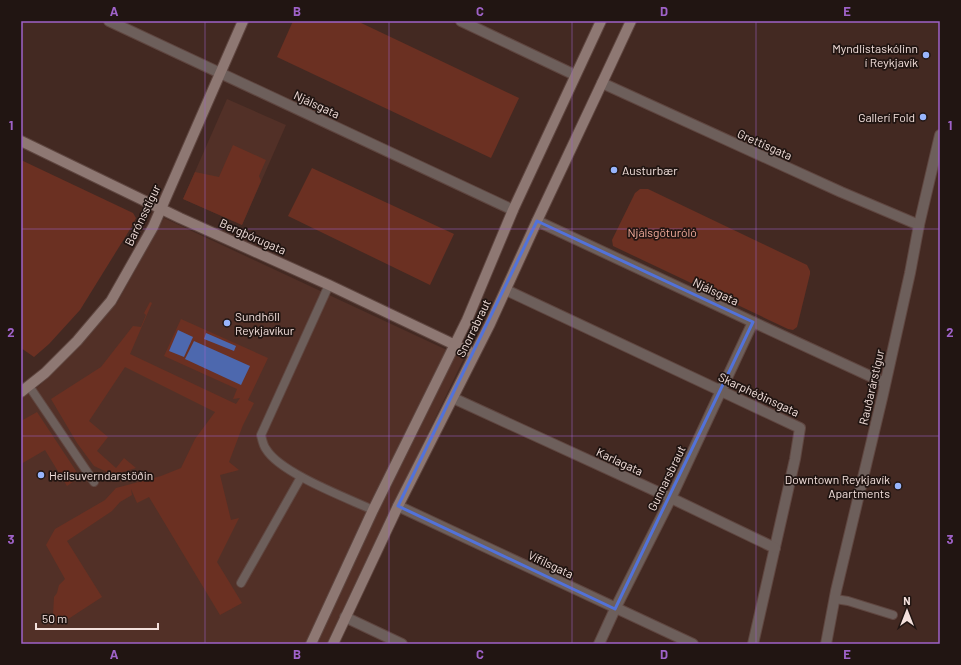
<svg xmlns="http://www.w3.org/2000/svg" width="961" height="665" viewBox="0 0 961 665" font-family="Barlow,sans-serif">
	<style>
		.built { fill: #523027 }
		.green { fill: #6b3022 }
		.water { fill: #4d68ae }
		.lines { fill: none; stroke-linecap: round; stroke-linejoin: round }
		.lane-casing { stroke: #5f4640; stroke-width: 10 }
		.street-casing { stroke: #5f4640; stroke-width: 12 }
		.secondary-casing { stroke: #5f4640; stroke-width: 12 }
		.lane { stroke: #6d5f5b; stroke-width: 8 }
		.street { stroke: #6d5f5b; stroke-width: 10 }
		.secondary { stroke: #8e7873; stroke-width: 10 }
		.marked { fill: none; stroke: #5272d9; stroke-width: 3; stroke-linejoin: round }
		.grid { fill: none; stroke: #9f62c8; stroke-width: 1; stroke-opacity: 0.55 }
		.poi-dot { fill: #98b5fd; stroke: #211512; stroke-width: 1.5 }
		.labels { text-anchor: middle; dominant-baseline: central; stroke-width: 3.5; stroke-linejoin: round; paint-order: stroke }
		.poi-label { font-size: 12px; fill: #f3e0dc; stroke: #211512; text-anchor: end }
		.street-label { font-size: 12px; fill: #f3e0dc; stroke: #211512 }
		.park-label { font-size: 12px; fill: #f3ac9b; stroke: #211512 }
		.neatline { fill: none; stroke: #9f62c8; stroke-width: 1.5 }
		.grid-label { font-size: 13px; text-anchor: middle; font-weight: bold; fill: #9f62c8 }
	</style>
	<rect width="100%" height="100%" fill="#432922"/>
	<g class="built">
		<path d="M227,99L286,125L242,225L183,199Z"/>
		<path d="M164,218L464,358L327,644H21V398L39,386L82,344L117,303Z"/>
	</g>
	<g class="green">
		<path d="M293,21H357L519,98L491,158L277,57Z"/>
		<path d="M233,145L266,160L259,176L261,181L242,225L183,199L195,172L219,177Z"/>
		<path d="M21,160L133,213L136,218L132,226L80,310L49,344L34,357L21,348Z"/>
		<path d="M312,168L454,234L430,285L288,216Z"/>
		<path d="M640,189H648L807,265L810,271V274L797,327L793,330L788,329L613,246L612,240L635,193Z"/>
		<path d="M150,302L152,303L130,354L236,404L240,398L233,399L237,389L164,356L181,319L268,358L248,400L254,403L243,425L229,462L239,470L220,475L231,520L239,518L217,562L242,603L220,615L149,497L137,503L131,489L132,495L120,502L112,511L67,541L102,597L59,625L53,616L54,597L57,593L59,585L65,579L46,545L55,529L105,500L116,488L161,476L181,468L195,439L215,412L125,367L89,421L108,437L97,451L116,468L124,458L136,468L116,474L109,473L94,466L77,443L51,399L101,367L133,326L141,327L146,315L144,313Z"/>
		<path d="M37,412L80,477L67,486L45,450L21,464V421Z"/>
	</g>
	<g class="water">
		<path d="M178,330L193,337L184,357L169,351Z"/>
		<path d="M206,333L236,346L234,351L204,339Z"/>
		<path d="M194,341L250,366L241,385L185,359Z"/>
	</g>
	<g class="lines">
		<defs>
			<g id="lane">
				<path d="M329,285L261,435C262,439 263,445 266,449C280,473 347,498 373,510"/>
				<path d="M29,386L94,482"/>
				<path d="M241,583L301,477"/>
				<path d="M835,599L848,601L893,615"/>
			</g>
			<g id="street">
				<path d="M109,21L513,210"/>
				<path d="M461,21L575,75"/>
				<path d="M602,83L841,192L919,225"/>
				<path d="M537,221L753,322L885,383"/>
				<path d="M506,290L800,428L795,459L753,644"/>
				<path d="M453,398L671,498L775,548"/>
				<path d="M398,506L693,644"/>
				<path d="M345,617L402,644"/>
				<path d="M599,644L615,609L671,498L753,322"/>
				<path d="M826,644L836,591L883,394L910,273L919,225L940,135"/>
			</g>
			<g id="secondary">
				<path d="M21,141L180,218L329,285L474,354"/>
				<path d="M21,392L45,373L77,341L111,301L153,227L243,21"/>
				<path d="M311,644L373,510L467,320L513,210L601,21"/>
				<path d="M333,644L398,506L490,324L537,221L602,83L631,21"/>
			</g>
		</defs>
		<use href="#lane" class="lane-casing"/>
		<use href="#street" class="street-casing"/>
		<use href="#secondary" class="secondary-casing"/>
		<use href="#lane" class="lane"/>
		<use href="#street" class="street"/>
		<use href="#secondary" class="secondary"/>
	</g>
	<path class="marked" d="M537,221L753,322L615,609L398,506Z"/>
	<path class="grid" d="M205,21V644M389,21V644M572,21V644M756,21V644M21,229H940M21,436H940"/>
	<g class="poi-dot">
		<circle cx="926" cy="55" r="4"/>
		<circle cx="923" cy="117" r="4"/>
		<circle cx="614" cy="170" r="4"/>
		<circle cx="227" cy="323" r="4"/>
		<circle cx="41" cy="475" r="4"/>
		<circle cx="898" cy="486" r="4"/>
	</g>
	<g class="labels">
		<g class="poi-label">
			<text x="918" y="48">Myndlistaskólinn<tspan x="918" dy="14">í Reykjavík</tspan></text>
			<text x="915" y="117">Gallerí Fold</text>
			<text x="622" y="170" text-anchor="start">Austurbær</text>
			<text x="235" y="316" text-anchor="start">Sundhöll<tspan x="235" dy="14">Reykjavíkur</tspan></text>
			<text x="49" y="475" text-anchor="start">Heilsuverndarstöðin</text>
			<text x="890" y="479">Downtown Reykjavík<tspan x="890" dy="14">Apartments</tspan></text>
		</g>
		<g class="street-label">
			<text transform="translate(317 104) rotate(25)">Njálsgata</text>
			<text transform="translate(765 144) rotate(24)">Grettisgata</text>
			<text transform="translate(142 215) rotate(-64)">Barónsstígur</text>
			<text transform="translate(253 236) rotate(24)">Bergþórugata</text>
			<text transform="translate(716 291) rotate(25)">Njálsgata</text>
			<text transform="translate(473 328) rotate(-64)">Snorrabraut</text>
			<text transform="translate(871 387) rotate(-77)">Rauðarárstígur</text>
			<text transform="translate(759 394) rotate(25)">Skarphéðinsgata</text>
			<text transform="translate(620 461) rotate(25)">Karlagata</text>
			<text transform="translate(666 478) rotate(-64)">Gunnarsbraut</text>
			<text transform="translate(551 564) rotate(25)">Vífilsgata</text>
		</g>
		<g class="park-label">
			<text x="662" y="232">Njálsgöturóló</text>
		</g>
	</g>
	<rect width="961" height="665" fill="none" stroke="#211512" stroke-width="44"/>
	<g transform="translate(907 611)" stroke="#211512" stroke-width="3" paint-order="stroke">
	<path d="M0-3L7 15L0 10L-7 15Z" fill="#f3e0dc"/>
	<text y="-6" font-size="11" font-weight="bold" text-anchor="middle" fill="#f3e0dc">N</text>
	</g>
	<path d="M36 623v6h122v-6" fill="none" stroke="#f3e0dc" stroke-width="2"/>
	<text x="42" y="623" font-size="12" fill="#f3e0dc" stroke="#211512" stroke-width="3" paint-order="stroke">50 m</text>
	<rect x="22" y="22" width="917" height="621" class="neatline"/>
	<g class="grid-label">
		<text x="114" y="16">A</text>
		<text x="297" y="16">B</text>
		<text x="480" y="16">C</text>
		<text x="664" y="16">D</text>
		<text x="847" y="16">E</text>
		<text x="11" y="130">1</text>
		<text x="950" y="130">1</text>
		<text x="11" y="337">2</text>
		<text x="950" y="337">2</text>
		<text x="11" y="544">3</text>
		<text x="950" y="544">3</text>
		<text x="114" y="659">A</text>
		<text x="297" y="659">B</text>
		<text x="480" y="659">C</text>
		<text x="664" y="659">D</text>
		<text x="847" y="659">E</text>
	</g>
</svg>
